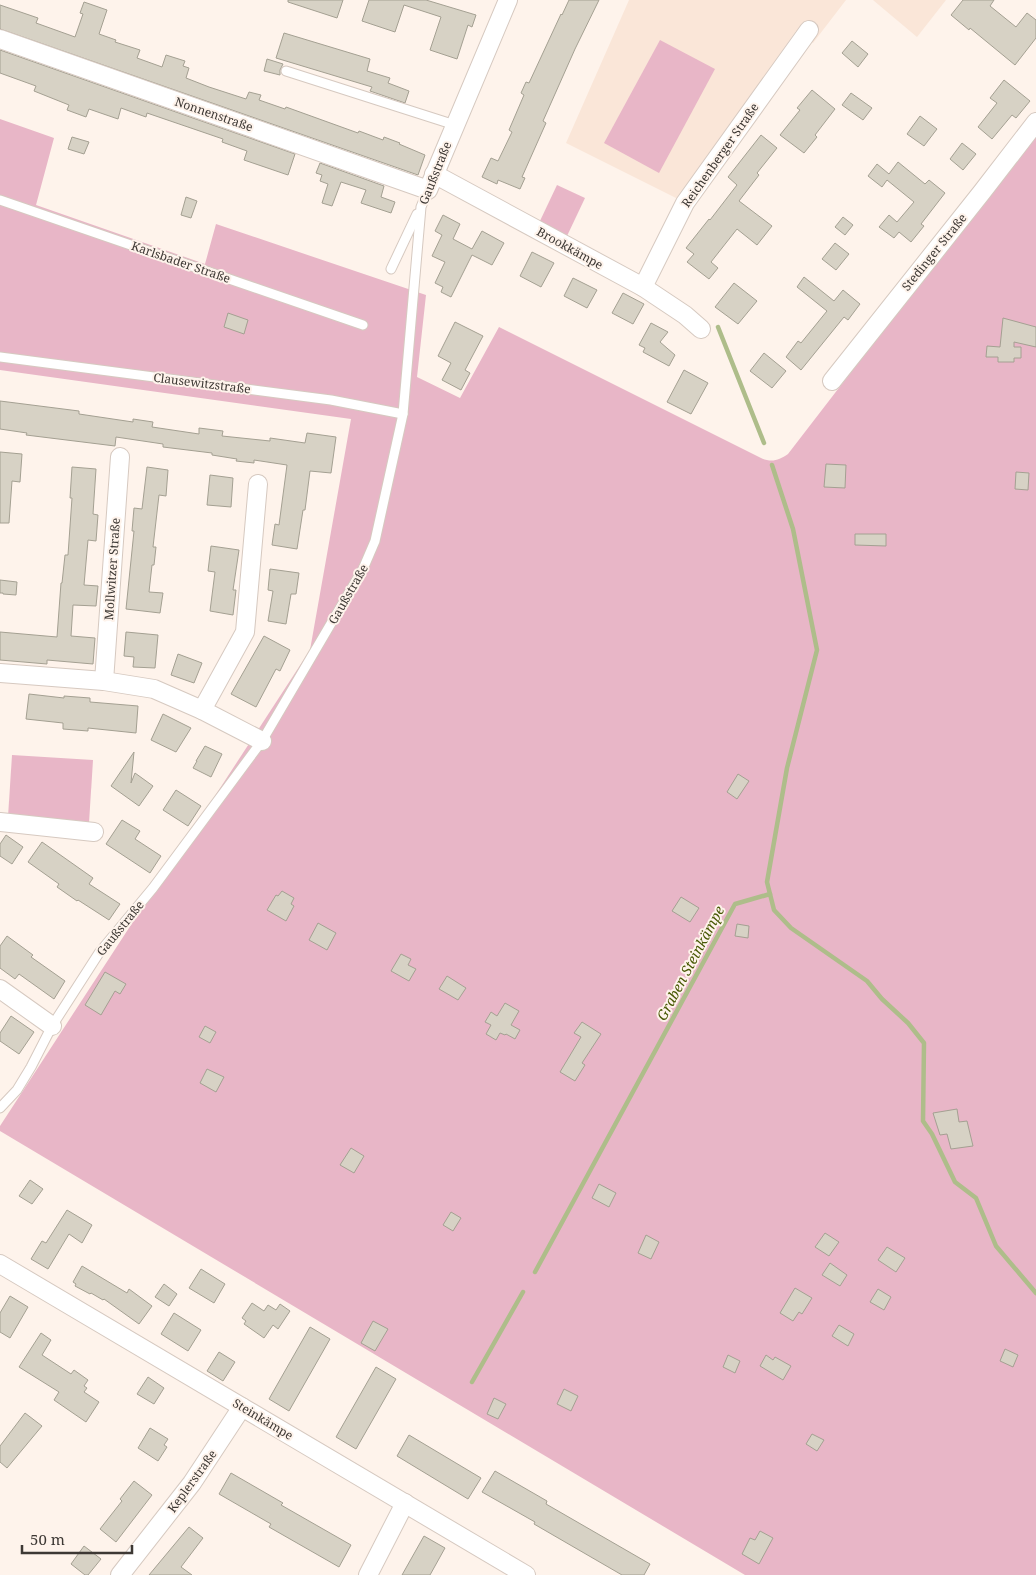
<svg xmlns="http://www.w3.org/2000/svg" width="1036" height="1575" viewBox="0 0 1036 1575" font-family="'Noto Serif',serif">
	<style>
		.built { fill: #fae6d8 }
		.green { fill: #e8b6c7 }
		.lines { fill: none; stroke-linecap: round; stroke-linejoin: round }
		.stream { stroke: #aebd8a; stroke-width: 4.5 }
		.building { fill: #d7d2c5; stroke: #a4a092 }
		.service-casing { stroke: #d6c9c0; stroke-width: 11 }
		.minor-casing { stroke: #d6c9c0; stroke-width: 20 }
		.service { stroke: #fff; stroke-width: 9 }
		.minor { stroke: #fff; stroke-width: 18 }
		.labels { text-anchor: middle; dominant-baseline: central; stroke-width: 4; stroke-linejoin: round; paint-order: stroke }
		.street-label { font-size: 12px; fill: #3d3834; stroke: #fef3eb }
		.water-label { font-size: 14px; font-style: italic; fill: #485905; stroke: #fef3eb }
	</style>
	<rect width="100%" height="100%" fill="#fef3eb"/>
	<g class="built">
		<path d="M629,0H846L813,43L796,31L678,199L566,143Z"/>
		<path d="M873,0H946L917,37Z"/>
	</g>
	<g class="green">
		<path d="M660,40L715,69L659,173L604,143Z"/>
		<path d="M0,119L54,138L36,205L205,264L216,224L426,295L417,377L460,398L499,327L761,458C772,463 779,460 788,454L1036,132V1575H745L0,1131V1126L310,650L351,419L0,370Z"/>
		<path d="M557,185L585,198L567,236L539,223Z"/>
		<path d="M12,755L93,760L89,823L8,817Z"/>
	</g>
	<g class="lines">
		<g class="stream">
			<path d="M718,327L764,443"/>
			<path d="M770,894L767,882L787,768L817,650L793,529L772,465"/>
			<path d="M535,1272L735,904L770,894L774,910L791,928L867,981L882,999L908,1023L924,1043L923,1121L932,1134L955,1182L976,1198L996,1246L1036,1293"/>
			<path d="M472,1382L523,1292"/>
		</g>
	</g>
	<g class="building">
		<path d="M288,0H343L337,18L288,2Z"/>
		<path d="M369,0H426L476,15L472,27L468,25L457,59L430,50L441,17L404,5L395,32L362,21Z"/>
		<path d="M569,0H599L575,49L543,121L546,123L522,177L525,178L520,189L498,180L497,184L482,177L491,158L498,161L512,132L509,130L524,95L521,93L526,82L529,83L561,14L562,15Z"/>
		<path d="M963,0H994L990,6L1016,27L1027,13L1036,20V38L1015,65L970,28L969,30L951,15Z"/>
		<path d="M84,2L107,10L99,34L116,40L115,42L140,50L137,58L162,67L166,55L185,61L183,66L189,68L186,78L209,87L246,99L249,92L261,95L259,100L285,109L286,107L358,133L359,131L383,140L384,137L400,143L399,144L425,155L418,175L0,29V5L38,18L36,23L75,37L83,14L80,13Z"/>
		<path d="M284,33L370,59L367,71L390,78L388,83L409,91L405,103L370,91L372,87L276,58Z"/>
		<path d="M852,41L868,54L858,67L842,53Z"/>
		<path d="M0,50L295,154L288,175L244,160L247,151L222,142L223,139L147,113L146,117L121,108L118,119L89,109L86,117L67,110L69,105L34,91L36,86L0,73Z"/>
		<path d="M267,59L283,64L280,70V75L264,71Z"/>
		<path d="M1004,80L1030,101L1016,118L1012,115L992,139L978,127L997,103L990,98Z"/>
		<path d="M812,90L835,109L815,135L817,137L804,153L780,135L800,110L797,108Z"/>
		<path d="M851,93L872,108L863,120L842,105Z"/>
		<path d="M920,116L937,129L924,146L907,134Z"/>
		<path d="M761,135L777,148L757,173L759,175L739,201L772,226L757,245L737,229L711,262L718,268L709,279L687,262L694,254L686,248L709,219L710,220L737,185L728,177Z"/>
		<path d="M72,137L89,142L84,154L68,149Z"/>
		<path d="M962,143L976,154L963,170L950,159Z"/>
		<path d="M898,162L925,184L929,180L945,193L921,224L924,226L911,242L899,232L894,238L879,227L889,215L897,222L914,202L887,180L882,187L868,176L877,164L889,174Z"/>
		<path d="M320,163L384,186L381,197L395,202L391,213L361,203L366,190L341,182L332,206L322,203L328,184L320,181L322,175L316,173Z"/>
		<path d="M186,197L197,201L191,218L181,215Z"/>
		<path d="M443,215L460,224L453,239L472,249L482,231L504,243L492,265L472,255L451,297L441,292L443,287L435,283L445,262L432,256L442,235L435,231Z"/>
		<path d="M843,217L853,225L845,235L835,227Z"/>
		<path d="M835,243L849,254L836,270L822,259Z"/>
		<path d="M532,252L554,263L541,287L520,276Z"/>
		<path d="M804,277L834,301L843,290L860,304L848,320L844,317L801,370L786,357L798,341L801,343L827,311L797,287Z"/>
		<path d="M573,278L597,290L587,308L564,296Z"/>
		<path d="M734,283L757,301L738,324L715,307Z"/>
		<path d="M623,293L644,304L633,324L612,313Z"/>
		<path d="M228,313L248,320L244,334L224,327Z"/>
		<path d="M1003,318L1036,327V347L1014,342V347H1021V358H1014V362H998V357H986L987,346L1000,347Z"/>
		<path d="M455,322L483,336L465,370L470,373L461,390L442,380L451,363L438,356Z"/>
		<path d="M651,323L668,332L660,342L675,355L669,366L643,352L645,348L639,345Z"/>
		<path d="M764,353L786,371L772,388L750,371Z"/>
		<path d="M684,370L708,383L691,414L667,402Z"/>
		<path d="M0,401L79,411V414L133,422V419L153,422L152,427L199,434V428L223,431L222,436L270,441V438L305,443L307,433L336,437L331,473L310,471L305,510H303L297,549L272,545L275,524L279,525L287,465L254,460V463L236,461L237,459L212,455V453L163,447V444L116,437L115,446L26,435L27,433L0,429Z"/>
		<path d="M0,452L22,454L20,482L12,481L9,523H0Z"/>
		<path d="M826,464L846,465L845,488L824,487Z"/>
		<path d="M72,467L96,469L93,514L98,515L96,541L88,540L84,585L98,586L96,606L73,605L71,636L95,638L93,664L47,660V664L0,660V632L57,637L61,583H62L65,555H68L72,498H70Z"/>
		<path d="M147,467L168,470L166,496L159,495L153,547H156L154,565H152L149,592L163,593L160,613L126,609L134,531H132L134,508L142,509Z"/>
		<path d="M1016,472L1029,473L1028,490L1015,489Z"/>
		<path d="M210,475L233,478L231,507L207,505Z"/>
		<path d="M855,534H886V546L855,545Z"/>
		<path d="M211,546L239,550L233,590H236L233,615L210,611L215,572L208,571Z"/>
		<path d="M270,569L299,573L296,594H291L286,624L268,621L273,591L268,590Z"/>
		<path d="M0,580L17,582L16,595L3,594V593H0Z"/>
		<path d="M126,632L158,635L155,668L133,667L134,657L124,656Z"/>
		<path d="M264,636L290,650L280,671L276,669L256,707L231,694Z"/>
		<path d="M178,654L202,663L194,683L171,675Z"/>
		<path d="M29,694L64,698V696L90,698V702L138,706L136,733L88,728V731L63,729V723L26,719Z"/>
		<path d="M163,714L191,728L176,752L151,740Z"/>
		<path d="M205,746L222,754L211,777L193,768L197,761H196Z"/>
		<path d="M134,752L131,783L135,773L153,786L139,806L111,786Z"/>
		<path d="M738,774L749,781L737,799L727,792Z"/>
		<path d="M176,790L201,806L188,826L163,810Z"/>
		<path d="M122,820L140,831L135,839L161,856L150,873L106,844Z"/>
		<path d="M6,835L23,847L12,864L0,856V844Z"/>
		<path d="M42,842L93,878L89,884L120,904L109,920L78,900L77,901L57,887L59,884L28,862Z"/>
		<path d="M282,891L294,898L291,904L294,906L286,921L267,910L276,895L278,896Z"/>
		<path d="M681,897L699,908L690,922L672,911Z"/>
		<path d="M318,923L336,933L327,950L309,940Z"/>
		<path d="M737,924L749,926L748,938L735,936Z"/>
		<path d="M7,936L33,955L31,957L65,981L54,999L19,974L15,979L0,968V946Z"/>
		<path d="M401,954L411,959L408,965L416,969L409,981L391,971Z"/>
		<path d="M105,972L126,984L120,994L115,991L101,1015L85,1005Z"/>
		<path d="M447,976L466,988L458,1000L439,989Z"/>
		<path d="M505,1003L519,1011L511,1025L520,1030L515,1039L506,1034L505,1035L500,1033L496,1040L486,1034L491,1025L485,1022L491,1012L497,1016Z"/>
		<path d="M11,1016L34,1032L19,1054L0,1041V1033Z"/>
		<path d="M582,1022L601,1034L582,1063L585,1065L575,1081L560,1072L581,1037L574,1033Z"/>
		<path d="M205,1026L216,1032L210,1043L199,1037Z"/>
		<path d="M207,1069L224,1077L216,1092L200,1083Z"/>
		<path d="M957,1109L959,1122L967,1121L973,1146L951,1149L947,1134L940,1135L933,1113Z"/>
		<path d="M351,1148L364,1156L354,1173L340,1165Z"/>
		<path d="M30,1180L43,1189L32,1204L19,1196Z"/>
		<path d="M599,1184L616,1193L609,1207L592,1198Z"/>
		<path d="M67,1210L92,1225L82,1243L69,1234L48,1269L31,1259L42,1241L46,1243Z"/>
		<path d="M451,1212L461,1218L453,1231L443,1225Z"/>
		<path d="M825,1233L839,1242L829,1256L815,1247Z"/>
		<path d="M646,1235L659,1242L651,1259L638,1253Z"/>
		<path d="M887,1247L905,1258L896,1272L878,1260Z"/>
		<path d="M830,1263L847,1275L840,1286L822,1275Z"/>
		<path d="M82,1266L127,1293L129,1289L152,1306L139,1324L104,1299L103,1300L91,1293L90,1294L75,1286L76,1284L73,1282Z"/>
		<path d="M201,1269L225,1284L214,1303L189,1288Z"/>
		<path d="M164,1284L177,1294L169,1306L155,1297Z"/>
		<path d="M795,1288L812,1298L802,1314L799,1312L793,1321L780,1313Z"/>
		<path d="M878,1289L891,1297L884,1310L870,1302Z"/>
		<path d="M10,1296L28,1307L10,1338L0,1332V1313Z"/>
		<path d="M252,1303L264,1311L268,1305L276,1310L280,1304L290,1311L278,1329L273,1325L264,1338L244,1324L246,1321L242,1318Z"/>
		<path d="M174,1313L201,1330L188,1351L161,1334Z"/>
		<path d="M373,1321L388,1329L375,1351L361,1343Z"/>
		<path d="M839,1325L854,1334L848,1346L832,1336Z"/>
		<path d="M310,1327L330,1339L289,1411L269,1399Z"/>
		<path d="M41,1333L51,1340L42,1355L71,1374L74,1370L88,1380L84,1386L87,1388L84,1392L99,1402L86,1422L54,1400L59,1392L19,1367Z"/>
		<path d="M1005,1349L1018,1355L1013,1367L1000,1361Z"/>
		<path d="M219,1352L235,1362L223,1381L207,1371Z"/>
		<path d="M728,1355L740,1361L735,1373L723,1367Z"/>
		<path d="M766,1355L773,1360L775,1357L791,1366L783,1380L760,1366Z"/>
		<path d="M376,1367L396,1379L356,1449L336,1437Z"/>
		<path d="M148,1377L164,1388L154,1404L137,1394Z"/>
		<path d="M564,1389L578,1396L571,1411L557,1404Z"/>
		<path d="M494,1398L506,1404L498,1419L487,1414Z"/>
		<path d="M25,1413L42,1426L7,1468L0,1462V1446Z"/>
		<path d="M150,1428L168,1439L164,1445L167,1447L158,1461L138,1448Z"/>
		<path d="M812,1434L824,1440L817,1451L806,1444Z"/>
		<path d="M409,1435L481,1478L468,1499L397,1456Z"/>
		<path d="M495,1471L547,1501L546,1504L650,1564L644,1575H622L534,1524L535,1522L482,1492Z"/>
		<path d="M231,1473L283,1503L281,1505L351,1545L339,1567L269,1527L271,1524L219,1494Z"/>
		<path d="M134,1481L152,1495L116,1542L100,1529L122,1501L120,1499Z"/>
		<path d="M189,1527L203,1538L181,1567L192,1575H149Z"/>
		<path d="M760,1531L773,1538L759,1564L742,1554L750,1538L755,1540Z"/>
		<path d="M424,1536L445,1548L430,1575H402Z"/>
		<path d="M84,1546L101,1559L88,1575H85L71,1564Z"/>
	</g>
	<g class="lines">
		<defs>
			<g id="service">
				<path d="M286,71L455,125"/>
				<path d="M0,200L363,325"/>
				<path d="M391,269L417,214"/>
				<path d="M0,357L331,400L403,414"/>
				<path d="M0,1108L17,1090L31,1067L52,1026L99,953L153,888L262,741L363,569L375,541L403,414L421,207L428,190"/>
			</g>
			<g id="minor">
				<path d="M0,39L428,190L508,0"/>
				<path d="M434,174L643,287L685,315L701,329"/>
				<path d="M643,287L685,203L809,30"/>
				<path d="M832,381L982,192L1036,122"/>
				<path d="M0,673L104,681L154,689L202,710L262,741"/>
				<path d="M104,681L120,457"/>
				<path d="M202,710L245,632L258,484"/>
				<path d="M0,822L94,832"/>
				<path d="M0,989L52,1026"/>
				<path d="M0,1264L526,1575"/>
				<path d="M120,1575L192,1483L242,1407"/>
				<path d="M368,1575L405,1503"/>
			</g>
		</defs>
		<use href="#service" class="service-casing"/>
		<use href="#minor" class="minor-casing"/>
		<use href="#service" class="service"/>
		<use href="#minor" class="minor"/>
	</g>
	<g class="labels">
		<g class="street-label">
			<text transform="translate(214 114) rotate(19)">Nonnenstraße</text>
			<text transform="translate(720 155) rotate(-55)">Reichenberger Straße</text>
			<text transform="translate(435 173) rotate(-68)">Gaußstraße</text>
			<text transform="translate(570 248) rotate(29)">Brookkämpe</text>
			<text transform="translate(934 252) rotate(-51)">Stedinger Straße</text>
			<text transform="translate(181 262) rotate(19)">Karlsbader Straße</text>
			<text transform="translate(202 383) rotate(7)">Clausewitzstraße</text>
			<text transform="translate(112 569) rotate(-86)">Mollwitzer Straße</text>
			<text transform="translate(348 594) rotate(-60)">Gaußstraße</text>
			<text transform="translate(120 928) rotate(-51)">Gaußstraße</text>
			<text transform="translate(263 1419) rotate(31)">Steinkämpe</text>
			<text transform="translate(192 1481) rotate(-54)">Keplerstraße</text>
		</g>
		<g class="water-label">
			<text transform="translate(690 963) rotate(-62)">Graben Steinkämpe</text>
		</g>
	</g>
	<path d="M22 1545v8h110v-8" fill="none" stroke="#3d3834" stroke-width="2.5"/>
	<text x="30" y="1545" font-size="15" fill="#3d3834" stroke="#fef3eb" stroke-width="4" paint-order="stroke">50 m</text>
</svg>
